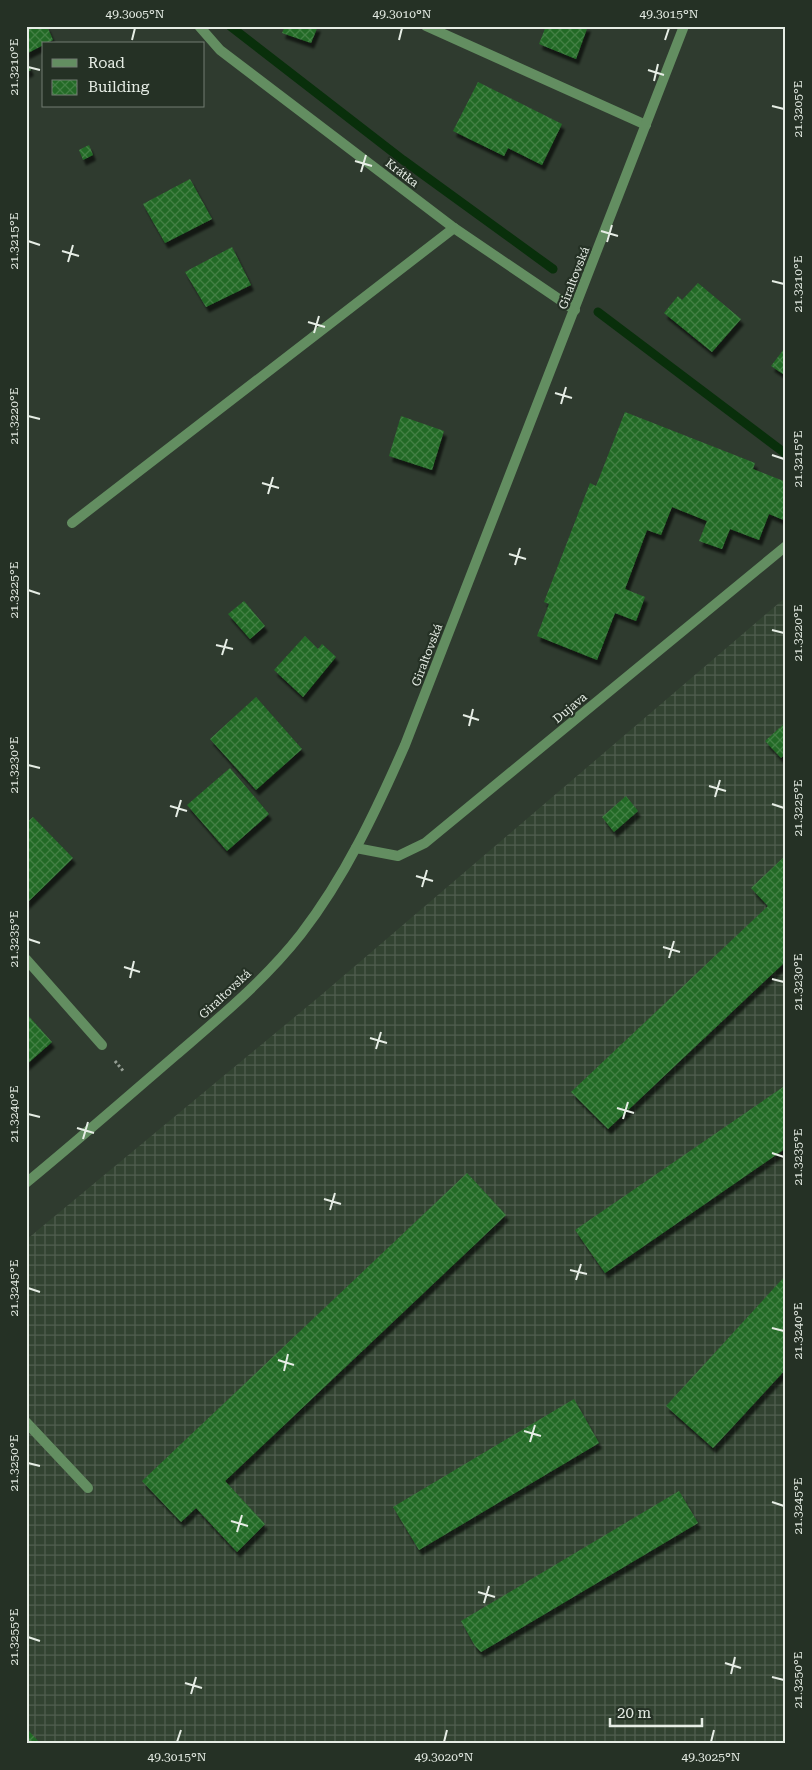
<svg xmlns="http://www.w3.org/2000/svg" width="812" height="1770" viewBox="0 0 812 1770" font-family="'Roboto Serif',serif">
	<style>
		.industrial { fill: url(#industrial-grid) }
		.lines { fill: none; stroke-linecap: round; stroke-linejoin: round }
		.stream { stroke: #092f0b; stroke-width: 9 }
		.building { fill: url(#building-cross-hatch); filter: url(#shadow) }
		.path { stroke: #949d93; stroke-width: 3; stroke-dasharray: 2.5 2.5; stroke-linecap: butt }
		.service { stroke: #638e61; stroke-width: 10 }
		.minor { stroke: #638e61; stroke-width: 10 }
		.tertiary { stroke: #638e61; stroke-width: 10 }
		.ticks { fill: none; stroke: #e6ede5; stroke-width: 2 }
		.labels { text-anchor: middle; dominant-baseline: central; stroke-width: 4.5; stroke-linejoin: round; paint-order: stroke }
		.street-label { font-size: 12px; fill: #e6ede5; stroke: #253125 }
		.neatline { fill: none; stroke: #e6ede5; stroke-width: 2 }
		.ticks-label { font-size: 12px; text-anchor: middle; fill: #e6ede5 }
	</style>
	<defs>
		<pattern id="industrial-grid" width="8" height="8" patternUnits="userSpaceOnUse" patternTransform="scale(1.25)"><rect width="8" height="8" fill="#324331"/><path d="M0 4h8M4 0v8" fill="none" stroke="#505e4f"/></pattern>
		<pattern id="building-cross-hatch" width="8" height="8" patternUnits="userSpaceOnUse" patternTransform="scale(1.25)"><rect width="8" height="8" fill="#236a26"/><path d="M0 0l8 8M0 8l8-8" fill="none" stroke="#438045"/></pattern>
		<filter id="shadow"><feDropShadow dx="3" dy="5.5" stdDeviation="1" flood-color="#0009"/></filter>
	</defs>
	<rect width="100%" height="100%" fill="#2f3b2f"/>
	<path class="industrial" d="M786,597V1744H26V1240L320,996Z"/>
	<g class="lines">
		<g class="stream">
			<path d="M230,26L403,160L553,269"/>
			<path d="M598,312L786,454"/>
		</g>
	</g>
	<g class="building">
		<path d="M26,26H47L53,40L26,54Z"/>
		<path d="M285,26H318L311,43L282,33Z"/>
		<path d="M546,26H588L576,59L539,44Z"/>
		<path d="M26,60L31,70L26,73Z"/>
		<path d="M478,82L562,124L542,165L508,148L504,156L453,131Z"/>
		<path d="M89,145L93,155L83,160L79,150Z"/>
		<path d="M190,179L212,219L165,243L143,204Z"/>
		<path d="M232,247L251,285L206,307L185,272Z"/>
		<path d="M698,283L741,319L712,352L664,313L678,296L682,300Z"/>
		<path d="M784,349L786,350V376L771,366Z"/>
		<path d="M625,412L755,463L753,469L786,482V521L769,514L759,540L730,529L722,549L699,541L707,521L672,507L661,535L647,530L625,589L645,597L636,621L615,613L597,660L537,636L549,604L544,602L590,483L596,486Z"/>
		<path d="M401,416L444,431L432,470L389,456Z"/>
		<path d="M244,601L265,626L250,639L228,614Z"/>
		<path d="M305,636L318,649L322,644L336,657L303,697L274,670Z"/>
		<path d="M256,697L302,749L256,790L210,739Z"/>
		<path d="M786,722V753L781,758L765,741Z"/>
		<path d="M230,768L269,814L227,851L187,805Z"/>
		<path d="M626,796L638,811L614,832L602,817Z"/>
		<path d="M33,817L73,858L26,904V823Z"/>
		<path d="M786,855V961L608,1129L571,1092L768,906L751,888Z"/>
		<path d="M26,1013L52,1042L26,1065Z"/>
		<path d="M786,1085V1148L605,1273L575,1230Z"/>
		<path d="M467,1173L506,1215L225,1481L265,1524L237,1552L196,1508L181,1522L142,1481Z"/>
		<path d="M786,1275V1369L713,1448L666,1406Z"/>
		<path d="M574,1399L599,1443L419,1550L393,1507Z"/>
		<path d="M679,1491L698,1523L481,1652L475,1646L461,1621Z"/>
		<path d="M26,1728L41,1744H26Z"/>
	</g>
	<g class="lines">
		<path class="path" d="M115,1061L124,1072"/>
		<g class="service">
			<path d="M426,26L646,125"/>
			<path d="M26,1422L88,1488"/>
		</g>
		<g class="minor">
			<path d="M199,26L220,50L454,228L575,310"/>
			<path d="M72,523L454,228"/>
			<path d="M356,848L398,856L425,843L786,546"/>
			<path d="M26,959L102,1045"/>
		</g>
		<path class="tertiary" d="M26,1183C77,1141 126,1098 176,1055C220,1017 265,980 301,934C345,877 376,811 405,745L684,26"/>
	</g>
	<path class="ticks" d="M132,40L135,28M399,40L402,28M665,40L669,28M28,67L40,70M648,70L664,75M654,81L658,64M772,106L784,109M355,161L372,166M361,172L366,155M601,231L618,236M28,241L40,245M607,242L612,225M62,251L79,256M68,262L73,245M772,281L784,284M308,322L325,327M314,333L319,316M555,393L572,398M561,404L566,387M28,416L40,419M772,455L784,459M262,483L279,488M268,494L273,477M509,554L526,559M515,565L520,548M28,590L40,594M772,630L784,633M216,645L233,649M222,655L227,639M463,715L479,720M469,726L473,709M28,765L40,768M709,786L726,791M715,797L720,780M772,804L784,808M170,806L187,811M176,817L181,800M416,876L433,881M422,887L427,870M28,939L40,943M663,947L680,952M669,958L674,941M124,967L140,972M130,978L134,961M772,979L784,982M370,1038L387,1043M376,1049L381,1032M617,1108L634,1113M28,1114L40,1117M623,1119L628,1102M77,1128L94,1133M83,1139L88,1122M772,1153L784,1157M324,1199L341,1204M330,1210L335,1193M570,1270L587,1274M576,1280L581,1264M28,1288L40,1292M772,1328L784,1331M278,1360L294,1365M284,1371L288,1354M524,1431L541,1436M530,1442L535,1425M28,1463L40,1466M772,1502L784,1506M231,1521L248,1526M237,1532L242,1515M478,1592L495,1597M484,1603L489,1586M28,1637L40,1641M725,1663L741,1668M731,1674L735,1657M772,1677L784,1680M185,1683L202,1688M191,1694L196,1677M177,1742L181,1730M444,1742L447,1730M711,1742L714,1730"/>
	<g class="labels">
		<g class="street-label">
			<text transform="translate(402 173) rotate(37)">Krátka</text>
			<text transform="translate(574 278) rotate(-69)">Giraltovská</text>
			<text transform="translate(427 655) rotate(-69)">Giraltovská</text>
			<text transform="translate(570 708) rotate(-40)">Dujava</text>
			<text transform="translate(225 994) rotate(-43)">Giraltovská</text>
		</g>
	</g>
	<rect width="812" height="1770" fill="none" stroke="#253125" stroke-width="55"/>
	<rect x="42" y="42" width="162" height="65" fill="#253125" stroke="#727c72"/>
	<rect x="52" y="59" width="25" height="8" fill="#638e61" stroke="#727c72"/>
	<text x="88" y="68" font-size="15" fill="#e6ede5">Road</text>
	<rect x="52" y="80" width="25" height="15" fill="url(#building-cross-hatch)" stroke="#727c72"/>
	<text x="88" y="92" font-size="15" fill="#e6ede5">Building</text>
	<path d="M610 1718v8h92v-8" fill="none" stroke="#e6ede5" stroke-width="2.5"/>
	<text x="617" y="1718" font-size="15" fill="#e6ede5" stroke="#253125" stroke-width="4" paint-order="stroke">20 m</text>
	<rect x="28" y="28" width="756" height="1714" class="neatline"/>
	<g class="ticks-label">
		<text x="135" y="18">49.3005°N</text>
		<text x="402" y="18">49.3010°N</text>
		<text x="669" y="18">49.3015°N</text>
		<text transform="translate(14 67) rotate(-90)" y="4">21.3210°E</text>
		<text transform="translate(798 109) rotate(-90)" y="4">21.3205°E</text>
		<text transform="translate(14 241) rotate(-90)" y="4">21.3215°E</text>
		<text transform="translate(798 284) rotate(-90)" y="4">21.3210°E</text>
		<text transform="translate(14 416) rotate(-90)" y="4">21.3220°E</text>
		<text transform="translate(798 459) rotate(-90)" y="4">21.3215°E</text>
		<text transform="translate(14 590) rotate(-90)" y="4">21.3225°E</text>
		<text transform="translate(798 633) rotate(-90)" y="4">21.3220°E</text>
		<text transform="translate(14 765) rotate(-90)" y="4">21.3230°E</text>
		<text transform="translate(798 808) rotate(-90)" y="4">21.3225°E</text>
		<text transform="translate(14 939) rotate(-90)" y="4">21.3235°E</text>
		<text transform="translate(798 982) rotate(-90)" y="4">21.3230°E</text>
		<text transform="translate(14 1114) rotate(-90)" y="4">21.3240°E</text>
		<text transform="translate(798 1157) rotate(-90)" y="4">21.3235°E</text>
		<text transform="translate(14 1288) rotate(-90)" y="4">21.3245°E</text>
		<text transform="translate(798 1331) rotate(-90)" y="4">21.3240°E</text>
		<text transform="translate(14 1463) rotate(-90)" y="4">21.3250°E</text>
		<text transform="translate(798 1506) rotate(-90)" y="4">21.3245°E</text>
		<text transform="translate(14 1637) rotate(-90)" y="4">21.3255°E</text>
		<text transform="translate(798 1680) rotate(-90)" y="4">21.3250°E</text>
		<text x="177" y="1761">49.3015°N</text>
		<text x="444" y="1761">49.3020°N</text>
		<text x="711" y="1761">49.3025°N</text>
	</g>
</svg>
